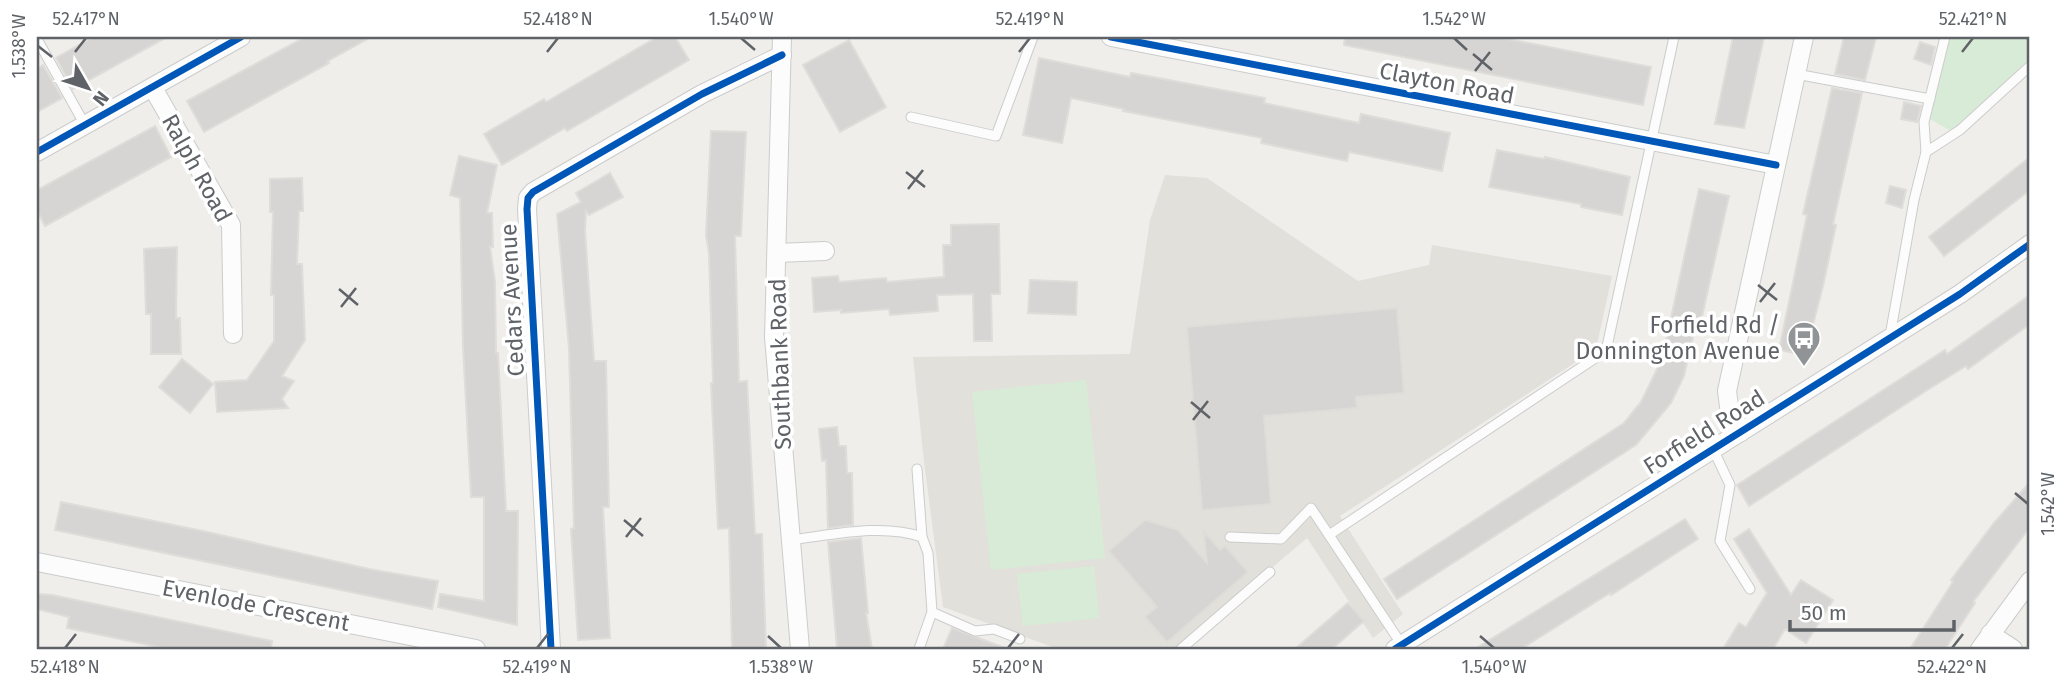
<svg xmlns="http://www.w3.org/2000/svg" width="2067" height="686" viewBox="0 0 2067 686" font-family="'Fira Sans',sans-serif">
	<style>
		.education { fill: #e2e0da }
		.green { fill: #d8ebd6 }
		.building { fill: #d6d5d3; stroke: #deddd9; stroke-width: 2 }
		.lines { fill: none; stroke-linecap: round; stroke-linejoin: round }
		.lane-casing { stroke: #cbcccc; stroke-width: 11 }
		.street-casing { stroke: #cbcccc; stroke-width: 20 }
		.lane { stroke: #fdfcfc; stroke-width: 9 }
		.street { stroke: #fdfcfc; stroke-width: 18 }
		.quiet { stroke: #3fa9f5; stroke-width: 5; stroke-dasharray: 10 5; stroke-linecap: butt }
		.cycleway-casing { stroke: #fff; stroke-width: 11 }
		.cycleway { stroke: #0057b8; stroke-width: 7 }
		.ticks { fill: none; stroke: #5f6368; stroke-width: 2.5 }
		.labels { text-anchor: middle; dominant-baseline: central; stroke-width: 7; stroke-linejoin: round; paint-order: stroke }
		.street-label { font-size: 23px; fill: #5f6368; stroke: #fff }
		.poi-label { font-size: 23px; fill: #5f6368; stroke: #fff; text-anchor: end }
		.neatline { fill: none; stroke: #5f6368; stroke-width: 2.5 }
		.ticks-label { font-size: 18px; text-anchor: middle; fill: #5f6368 }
	</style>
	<rect width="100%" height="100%" fill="#efeeea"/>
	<path class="education" d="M1165,175L1207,178L1358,281L1429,265L1432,245L1612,276L1596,349L1340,516L1403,614L1373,638L1307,538L1177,649H1058L943,607L924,462L913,357L1130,354L1150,220Z"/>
	<g class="green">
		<path d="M1947,37H2030V58L1953,132L1928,118Z"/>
		<path d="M1086,380L1105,558L991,570L972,392Z"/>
		<path d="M1094,566L1099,618L1023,626L1017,574Z"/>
	</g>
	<g class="building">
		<path d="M93,37H167L73,89L56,58Z"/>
		<path d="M305,37H371L328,61L329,63L204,132L187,101Z"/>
		<path d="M657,37H675L689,60L567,131L565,128L502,165L484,134L544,99L546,102Z"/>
		<path d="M1345,37H1498L1651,67L1643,105L1344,45Z"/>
		<path d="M1733,37H1764L1744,128L1715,124Z"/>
		<path d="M1844,37H1876L1865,80L1835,74Z"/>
		<path d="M849,40L886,107L840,132L803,65Z"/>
		<path d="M1920,42L1935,47L1931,65L1914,59Z"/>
		<path d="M1039,58L1130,77L1131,73L1265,98L1264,103L1359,123L1361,114L1450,133L1442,171L1349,152L1347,161L1261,143L1262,138L1123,111L1124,109L1071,98L1062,143L1023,135Z"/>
		<path d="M43,65L62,98L37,112V69Z"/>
		<path d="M1832,88L1862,93L1833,224L1836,225L1823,286L1805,355L1779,350L1807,215L1803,214Z"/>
		<path d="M1904,102L1921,106L1917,122L1901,119Z"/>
		<path d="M155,126L171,157L45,226L37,210V190Z"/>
		<path d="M711,131L746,132L741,236H735L739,382L747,381L755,534H762L766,649H732L729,528L718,529L711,383H713L709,253L706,235Z"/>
		<path d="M1497,150L1544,159L1545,157L1630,177L1622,215L1581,207V204L1489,187Z"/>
		<path d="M459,156L497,165L487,213H492L493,247H490L495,282L496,353H498L506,511H518L517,625L438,607L440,594L484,601V497H471L463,346L460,198L450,195Z"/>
		<path d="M2030,157V190L1944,256L1929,237Z"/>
		<path d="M610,173L623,197L589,215L586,211L585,231L594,361H606L609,507H603L610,638L578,640L571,529L574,528L569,348L557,214L581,202L576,193Z"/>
		<path d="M302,178L303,211H299L297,264H302L305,340L282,376L294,381L282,399L288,408L217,412L215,382L247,380L274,341V295H271L273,212H270V179Z"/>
		<path d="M1890,186L1906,190L1902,208L1886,203Z"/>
		<path d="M1699,189L1729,196L1699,330L1695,329L1684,376L1671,403L1636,445L1397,599L1384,579L1624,423L1641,402L1662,359Z"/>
		<path d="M999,224L1000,294H991L992,341H974L973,294L937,295L938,311L890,315L889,309L841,313V310L814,312L812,278L838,276L839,282L886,278L887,282L944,277L943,245H951V225Z"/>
		<path d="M177,247L176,318H180L181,354H151V314H146L144,249Z"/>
		<path d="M1030,280L1077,282L1076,315L1028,313Z"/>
		<path d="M2030,295V324L1968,369L1966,366L1929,389L1749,506L1737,485L1945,350L1947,354Z"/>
		<path d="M1397,308L1404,393L1356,397L1357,408L1264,416L1271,504L1202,510L1187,327Z"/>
		<path d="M182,359L213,384L190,413L159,387Z"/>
		<path d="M837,427L839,446H846L847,473H852L853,525L828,528L826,460L822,461L819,429Z"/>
		<path d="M2030,482V527L1973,602L1975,603L1945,649H1910L1953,582L1951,580L1994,523Z"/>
		<path d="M61,502L203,531L369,569L438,581L432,609L55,530Z"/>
		<path d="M1685,519L1698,539L1611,595L1610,593L1521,649H1475Z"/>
		<path d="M1145,520L1178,530L1207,563L1204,532L1220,550L1225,546L1248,572L1167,642L1145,617L1157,607L1109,551Z"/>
		<path d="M1749,529L1791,595L1801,580L1833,600L1806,643L1785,629L1773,649H1723L1739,623L1746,627L1767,593L1734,539Z"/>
		<path d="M861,538L868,613H866L872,649H837L828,542Z"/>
		<path d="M37,594L52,595L272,641L271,649H168L67,628L69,617L37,609Z"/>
		<path d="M1348,603L1364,621L1332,649H1295Z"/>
		<path d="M952,628L1005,648L1004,649H943Z"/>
	</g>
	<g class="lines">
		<defs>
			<g id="lane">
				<path d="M37,39L85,125"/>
				<path d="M1796,74L1930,99"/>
				<path d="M911,117L996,136L1033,37"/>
				<path d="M1926,152L1924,122L1945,37"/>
				<path d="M1890,336L1914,200L1926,152L1960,130L2030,66"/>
				<path d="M1713,449L1730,485L1720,541L1750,589"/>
				<path d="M917,469L922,537L928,553L932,612L975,631L994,629L1020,639"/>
				<path d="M1329,535L1606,351L1674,37"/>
				<path d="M1230,537L1281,539L1311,508L1402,645"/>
				<path d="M791,540C832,535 882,523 922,537"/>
				<path d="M919,649L932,612"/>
				<path d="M1181,649L1270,572"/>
			</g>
			<g id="street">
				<path d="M782,37L774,337L800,649"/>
				<path d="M1111,37L1776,165"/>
				<path d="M153,88L231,225L233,334"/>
				<path d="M37,152L241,37"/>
				<path d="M777,253L825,251"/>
				<path d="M1741,432L1730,414L1727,391L1804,37"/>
				<path d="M37,562L476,649"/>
				<path d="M1990,634L2013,649"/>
				<path d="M551,649L527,209L528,198L533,192L702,94L782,55"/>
				<path d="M1395,649L1960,294L2030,244"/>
				<path d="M1980,649L2030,581"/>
			</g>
		</defs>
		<use href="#lane" class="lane-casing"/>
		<use href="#street" class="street-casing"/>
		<use href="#lane" class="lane"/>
		<use href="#street" class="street"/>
		<path class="quiet" d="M2028,37L2030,40"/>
		<defs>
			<g id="cycleway">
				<path d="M1111,37L1776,165"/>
				<path d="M37,152L241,37"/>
				<path d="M551,649L527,209L528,198L533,192L702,94L782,55"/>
				<path d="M1395,649L1960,294L2030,244"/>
			</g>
		</defs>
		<use href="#cycleway" class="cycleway-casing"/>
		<use href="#cycleway" class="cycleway"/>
	</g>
	<path class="ticks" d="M741,38L755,50M1454,38L1467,50M38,46L52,57M75,52L86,38M547,52L558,38M1019,52L1030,38M1962,52L1973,38M1473,54L1492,70M1475,71L1490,52M906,172L925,187M908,189L923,170M1758,285L1777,300M339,289L358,305M1760,302L1775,283M341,307L356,288M1191,402L1210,418M1193,420L1208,401M2015,493L2028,504M624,520L643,536M626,537L641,518M768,636L781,648M1480,636L1494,648M65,648L76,634M537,648L548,634M1008,648L1019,634M1952,648L1963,634"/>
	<defs>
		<symbol id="bus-pin" viewBox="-11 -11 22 30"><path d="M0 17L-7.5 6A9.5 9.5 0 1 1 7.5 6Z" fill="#919496" stroke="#fff"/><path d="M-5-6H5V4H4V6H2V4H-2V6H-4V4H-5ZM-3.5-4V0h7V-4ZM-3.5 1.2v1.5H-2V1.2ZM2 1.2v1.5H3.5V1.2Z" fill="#fff"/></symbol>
	</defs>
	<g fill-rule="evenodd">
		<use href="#bus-pin" x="1785" y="319" width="38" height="52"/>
	</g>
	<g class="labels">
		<g class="street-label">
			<text transform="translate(1447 83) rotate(11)">Clayton Road</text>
			<text transform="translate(197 168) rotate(61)">Ralph Road</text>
			<text transform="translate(512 300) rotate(-93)">Cedars Avenue</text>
			<text transform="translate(780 364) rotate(-92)">Southbank Road</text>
			<text transform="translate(1704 432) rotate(-32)">Forfield Road</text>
			<text transform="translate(256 605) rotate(11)">Evenlode Crescent</text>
		</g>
		<g class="poi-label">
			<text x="1780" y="325">Forfield Rd /<tspan x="1780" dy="26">Donnington Avenue</tspan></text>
		</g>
	</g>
	<rect width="2067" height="686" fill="none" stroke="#ffffff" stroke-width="77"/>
	<g transform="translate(88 88) rotate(129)" stroke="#ffffff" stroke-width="5" paint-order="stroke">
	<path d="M0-5L12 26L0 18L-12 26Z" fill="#5f6368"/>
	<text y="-10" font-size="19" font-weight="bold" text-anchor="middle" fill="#5f6368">N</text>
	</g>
	<path d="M1790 620v10h164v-10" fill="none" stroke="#5f6368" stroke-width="3.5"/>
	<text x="1801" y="620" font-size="21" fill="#5f6368" stroke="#ffffff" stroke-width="5" paint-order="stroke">50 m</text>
	<rect x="38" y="38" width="1990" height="610" class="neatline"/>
	<g class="ticks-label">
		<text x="86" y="25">52.417°N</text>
		<text x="558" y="25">52.418°N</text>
		<text x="741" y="25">1.540°W</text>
		<text x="1030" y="25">52.419°N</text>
		<text x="1454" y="25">1.542°W</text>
		<text x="1973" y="25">52.421°N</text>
		<text transform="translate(19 46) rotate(-90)" y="6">1.538°W</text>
		<text transform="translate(2048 504) rotate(-90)" y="6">1.542°W</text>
		<text x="65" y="673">52.418°N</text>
		<text x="537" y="673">52.419°N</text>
		<text x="781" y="673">1.538°W</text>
		<text x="1008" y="673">52.420°N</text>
		<text x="1494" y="673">1.540°W</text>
		<text x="1952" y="673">52.422°N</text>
	</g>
</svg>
